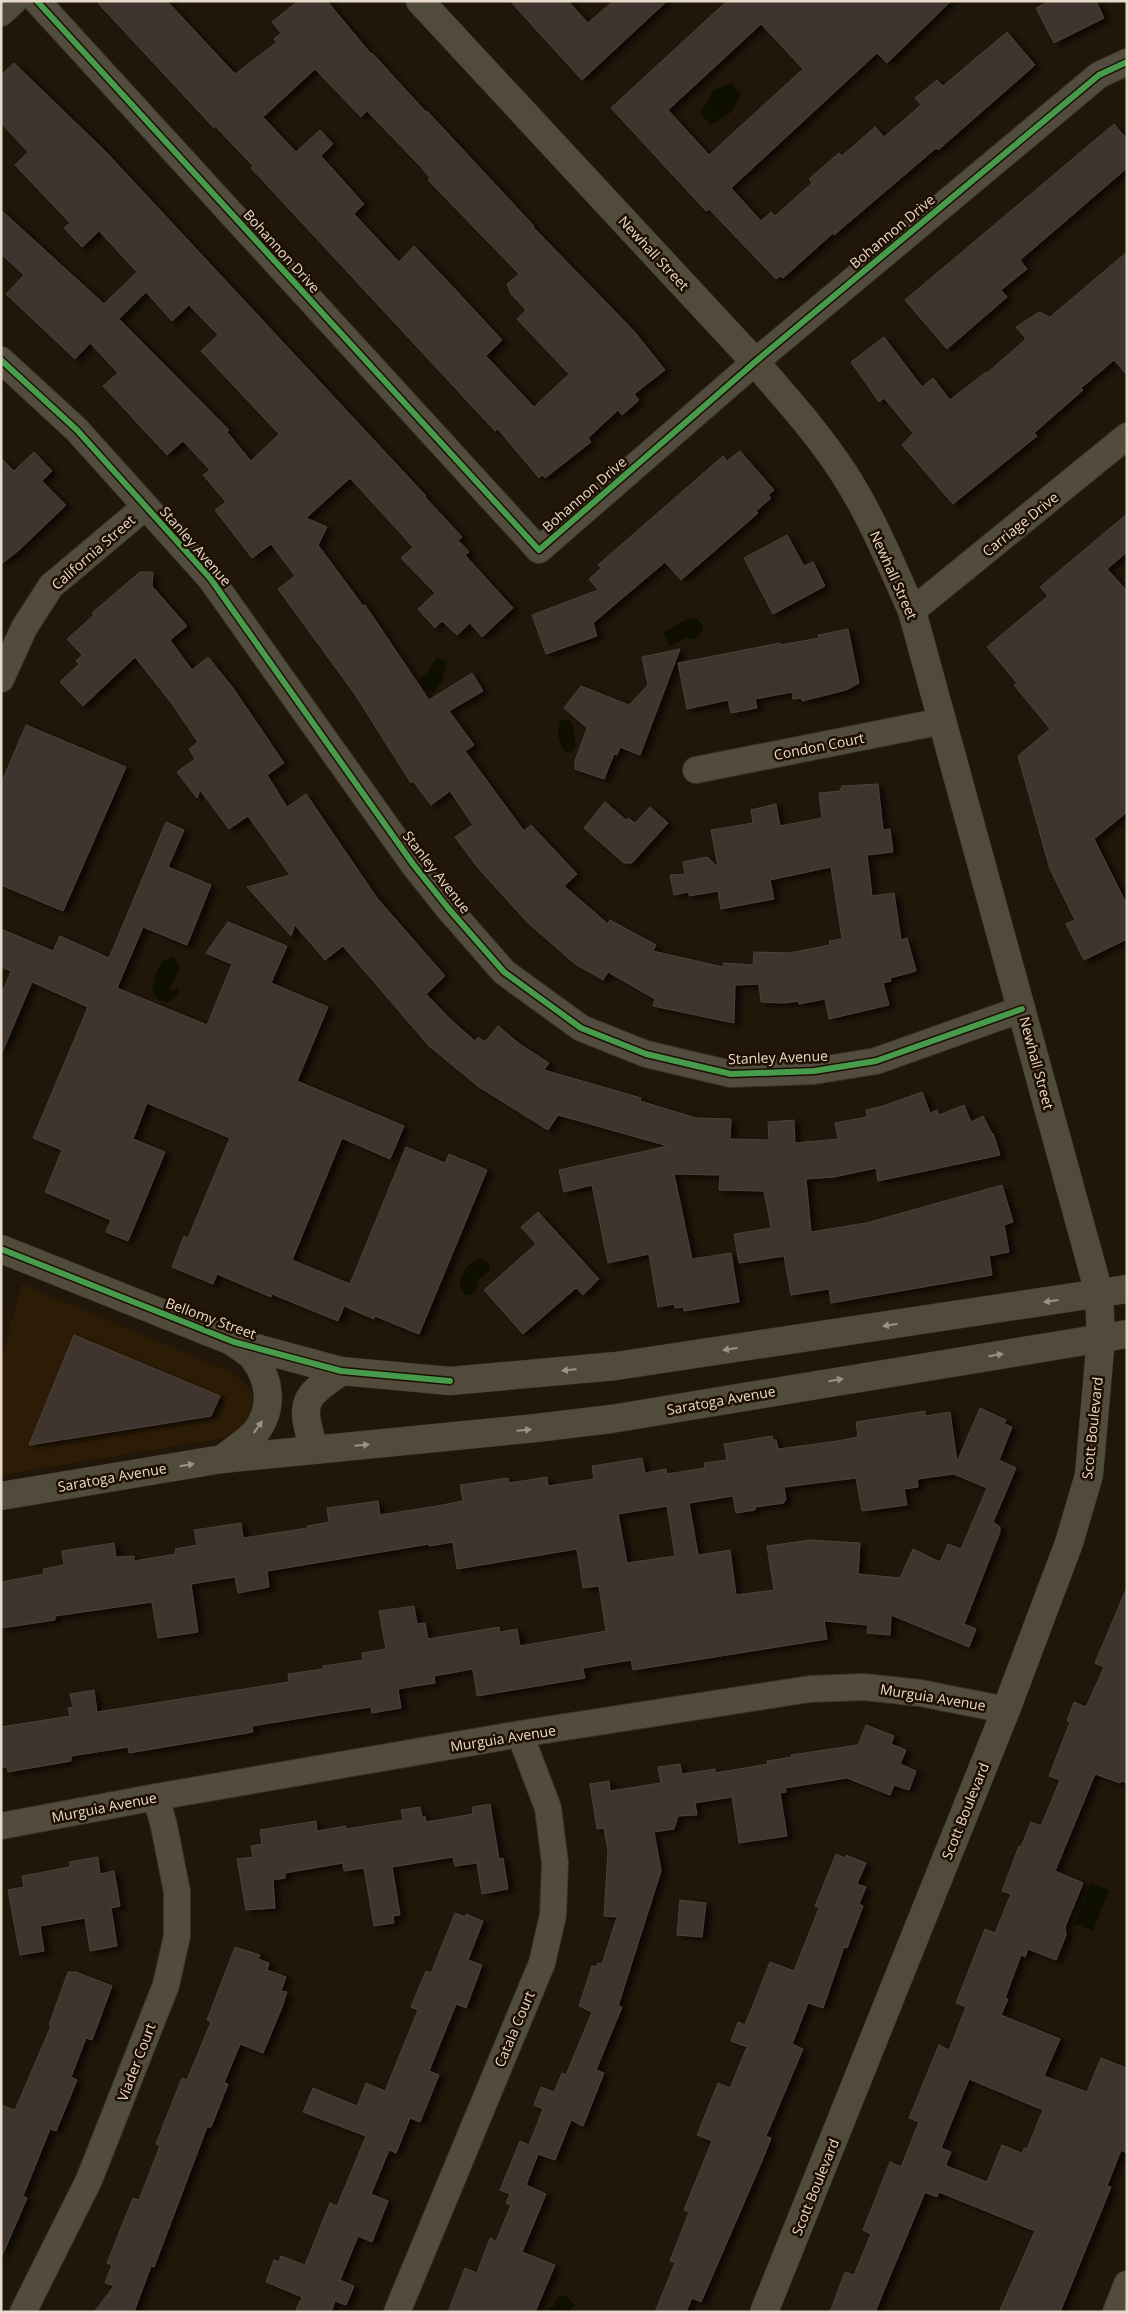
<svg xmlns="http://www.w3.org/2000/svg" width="1128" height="2313" viewBox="0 0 1128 2313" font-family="'Open Sans',sans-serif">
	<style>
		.built { fill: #2d1c05 }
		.water { fill: #0e0e01 }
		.building { fill: #40362d; stroke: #4c4139; fill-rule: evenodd; filter: url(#shadow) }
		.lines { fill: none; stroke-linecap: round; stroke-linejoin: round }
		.minor-casing { stroke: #3a3127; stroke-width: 28 }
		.secondary-casing { stroke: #3a3127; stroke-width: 29 }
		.minor { stroke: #524c3f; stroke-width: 26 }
		.secondary { stroke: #514b3c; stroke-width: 28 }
		.cycleway-casing { stroke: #1e0f00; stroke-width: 9 }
		.cycleway { stroke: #469c4c; stroke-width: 6 }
		.oneway { fill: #9c9284 }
		.labels { text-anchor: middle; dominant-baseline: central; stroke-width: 5; stroke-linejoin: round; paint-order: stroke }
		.street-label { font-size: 14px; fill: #e7dacb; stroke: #1e0f00 }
	</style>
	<defs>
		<filter id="shadow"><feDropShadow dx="5.5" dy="3" stdDeviation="2.5" flood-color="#0009"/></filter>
	</defs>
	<rect width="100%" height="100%" fill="#20160a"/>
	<path class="built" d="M22,1284L233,1373L252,1391L254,1418L230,1437L1,1475V1360Z"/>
	<g class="water">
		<path d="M731,83L741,94L731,112L711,125L700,113L713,91Z"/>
		<path d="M697,618L703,626L701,633L694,639L686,638L669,646L663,632L686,620Z"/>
		<path d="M437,657L447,663L442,681L434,693L423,688L421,678L428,672Z"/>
		<path d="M566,719L572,722L576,746L572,751L566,752C557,742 557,734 560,721Z"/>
		<path d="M173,957L177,961L180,967L173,983L169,989L172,991L178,988L179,993L169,1002C142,1000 155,976 162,961Z"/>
		<path d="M479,1258L490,1264L489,1271L479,1279L476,1291L472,1295H466C452,1281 466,1265 479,1258Z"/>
		<path d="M1091,1883L1109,1890L1093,1931L1075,1924Z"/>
		<path d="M566,2295L574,2304L570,2312H548V2308L554,2306L558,2297Z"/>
	</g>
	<g class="building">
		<path d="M96,1H167L235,74L277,42L274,39L281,33L272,22L298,1H327L371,54L372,53L426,112L427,111L534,226L533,227L633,330L665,370L634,394L639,400L622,415L618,410L588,438L591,442L545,478L542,475L539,478L498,429L495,431L251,168L253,166L215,126L214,128ZM315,69L361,117L367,111L420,166L430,178L428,180L519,274L507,284L511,294L526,310L517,319L569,374L534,407L486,356L502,340L453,287L414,246L399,262L354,214L364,204L321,156L333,144L320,130L296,152L263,117Z"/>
		<path d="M510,1H568L588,23L613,1H667L582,80Z"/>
		<path d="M727,1H951L887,63L877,53L731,188L761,221L771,212L775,216L812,183L809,179L839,153L842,156L875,127L884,137L921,105L915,98L937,80L943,86L1007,32L1035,65L938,150L936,148L834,235L833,233L783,278L780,276L776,279L709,209L706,211L611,108ZM761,24L803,69L709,155L668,110Z"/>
		<path d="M1050,1H1096L1104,18L1054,43L1036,8Z"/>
		<path d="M14,63L106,152L426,496L425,497L462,537L458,540L469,552L465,555L513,608L482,637L470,623L457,635L442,621L435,628L418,609L435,593L401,558L413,547L350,478L306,518L327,527L318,545L363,606L365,605L429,700L472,673L483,691L449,711L474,745L465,751L524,831L531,825L577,874L564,886L608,924L610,920L656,945L653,951L723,967L724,963L753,965L754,952L789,953L830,945L829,941L842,939L831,867L770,880L774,899L721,909L718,891L689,896V892L674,895L670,875L685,874L683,862L707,857L718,867L711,830L753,823L751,810L776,804L780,826L822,818L819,793L840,791L842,786L878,784L883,830L890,829L893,852L867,855L872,896L894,893L901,940L907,938L916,971L890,978L891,981L883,983L889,1005L829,1019L825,999L799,1004V1001L784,1003L761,1002L759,984L735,985L734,1023L653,1006L655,999L608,972L603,980L575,964L527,922L478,868L455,837L473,825L450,791L431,805L413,781L411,783L354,693L278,589L295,576L271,544L252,558L215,510L226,502L203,475L210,470L183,441L167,455L103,386L118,373L90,343L75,359L6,294L24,275L1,254V210L104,304L137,272L99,231L82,247L64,228L70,223L15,165L28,152L1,123V75ZM146,292L172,321L189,305L218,335L201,351L279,434L251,461L227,432L229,430L119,319Z"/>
		<path d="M1114,124L1127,139V168L1020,260L1027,269L1001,290L1007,297L947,349L905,300Z"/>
		<path d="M1127,252V375L1114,360L1081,388L1083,390L1034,433L1037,436L953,504L902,445L913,433L884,398L879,402L851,362L884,337L922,387L933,378L950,400L986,372L987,373L1026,339L1016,327L1039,312L1050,317Z"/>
		<path d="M740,451L774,490L768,495L771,498L756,511L758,513L681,580L665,562L593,623L597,636L546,654L532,615L598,590L589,579L601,568L598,565L723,456L727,461Z"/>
		<path d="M34,452L52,471L42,481L66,505L18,551L1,564V458L14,471Z"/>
		<path d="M1127,514V552L1107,569L1127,591V812L1094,839L1127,905V939L1084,960L1066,924L1075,920L1050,869L1018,756L1050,729L1014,685L1017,683L987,647L1048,596L1040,587Z"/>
		<path d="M787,535L804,566L813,562L825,586L773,614L744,558Z"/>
		<path d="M140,572H153L152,586L187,626L170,640L192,670L208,657L233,688L284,763L267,775L287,807L306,794L377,898L445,976L426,994L450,1019L475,1041L478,1037L485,1042L498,1026L521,1045L549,1063L544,1070L641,1098L640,1101L696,1118L731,1119L730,1139L769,1140L768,1122L794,1120L795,1143L838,1139L835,1123L867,1117L866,1110L883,1106L922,1092L930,1113L937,1110L939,1115L964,1105L971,1122L983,1116L992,1134L993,1133L1000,1155L878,1181L876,1168L834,1177L806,1179L811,1232L866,1223L1002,1185L1013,1222L1004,1225L1009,1252L989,1256L992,1275L831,1303L829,1289L791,1295L784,1256L739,1263L734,1234L771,1228L764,1191L719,1190L720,1175L674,1174L692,1259L731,1253L739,1302L684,1311L683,1307L675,1308L674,1304L658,1307L649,1254L608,1263L592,1185L564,1192L559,1170L668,1146L558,1115L548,1130L479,1087L429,1046L343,946L325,960L295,925L291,936L247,887L290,875L248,816L229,829L200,790L197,798L177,772L195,759L189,749L198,742L172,704L135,657L83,706L60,682L79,664L76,661L82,655L67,639L94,615L92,613Z"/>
		<path d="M848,629L859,683L846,690L802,701L801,698L793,699L792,692L755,699L757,708L731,713L728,700L687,709L678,663L780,643V645L819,638L818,635Z"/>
		<path d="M680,649L640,755L620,747L617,755L614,754L604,779L575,769V761L587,728L564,708L581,686L629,705L648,685L642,657Z"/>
		<path d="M26,725L126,767L63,911L1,885V784Z"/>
		<path d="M605,802L626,820L628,818L635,823L650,807L668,823L632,863H624L584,828Z"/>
		<path d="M166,822L184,830L168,867L211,885L187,945L143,927L117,988L207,1025L232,964L206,953L228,922L287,946L271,983L328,1007L297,1081L404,1126L390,1159L342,1138L292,1260L350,1284L406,1147L445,1163L449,1154L487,1170L419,1334L375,1316L374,1319L344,1306L338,1321L272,1294L271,1297L217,1274L213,1284L172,1267L184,1236L188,1238L230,1138L147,1103L133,1139L165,1152L128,1241L106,1232L111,1220L45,1192L62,1150L33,1138L88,1007L32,982L1,1055V995L11,971L1,967V929L53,951L60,936L109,958Z"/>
		<path d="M538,1212L599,1279L583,1295L576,1288L523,1334L484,1290L536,1244L521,1227Z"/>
		<path d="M74,1335L220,1396L211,1416L29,1445Z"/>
		<path d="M980,1408L1006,1420L1004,1424L1012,1427L999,1460L1016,1468L993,1522L1000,1527V1532L964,1624L976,1629L969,1647L891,1615L890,1635L867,1633L868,1625L824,1621L827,1639L633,1670L631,1660L583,1668L585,1678L477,1696L473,1669L434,1676L435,1683L398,1689L401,1708L372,1713L371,1707L332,1713L252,1726L253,1732L129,1753L128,1747L71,1756V1761L8,1772L7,1767L1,1768V1727L70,1716L68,1708L73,1707L70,1694L94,1690L97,1712L289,1682L288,1674L323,1669V1666L363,1660L362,1653L386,1649L379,1611L414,1606L417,1624L425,1623L428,1639L499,1627L500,1632L517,1629L520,1646L606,1631L599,1586L583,1588L577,1549L457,1569L453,1542L429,1546V1544L267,1571L269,1587L238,1593L235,1577L191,1584L198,1632L158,1638L152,1602L55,1616V1620L1,1628V1582L44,1574L43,1569L64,1565L62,1551L114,1543L116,1557L134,1556V1561L176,1554L175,1549L197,1545L194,1530L241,1523L243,1538L308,1528L307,1526L329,1522L327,1508L378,1501L380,1515L437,1506L463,1501L460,1485L508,1478L509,1483L547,1477L548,1486L594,1479L592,1466L642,1458L645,1473L666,1469L667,1474L705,1468L704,1463L727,1460L724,1444L772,1436L773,1440H776L778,1449L838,1441L858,1437L856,1422L925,1411V1416L950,1412L957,1462ZM954,1474L987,1488L961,1549L948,1544L940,1562L913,1549L900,1578L858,1574L860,1543L811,1540L767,1546L774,1590L736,1595L730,1550L698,1555L689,1503L733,1496L736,1513L755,1510V1507L784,1503V1501L786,1500L784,1487L856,1478L862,1511L907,1505L904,1489L918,1487L917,1479ZM667,1506L675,1556L627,1563L618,1514Z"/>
		<path d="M1127,1587V1783L1121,1781L1120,1783L1095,1774L1055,1871L1083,1883L1065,1927L1066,1935L1056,1960L1028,1949L1025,1957L1021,1955L1005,1998L1008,1999L1001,2015L1060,2039L1044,2076L1087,2092L1101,2058L1127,2068V2153L1121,2150L1107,2186L1111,2187L1060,2312H999L1035,2231L939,2192L937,2197L925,2192L875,2312H830L845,2272L854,2275L871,2234L863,2230L890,2162L901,2167L919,2122L909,2118L939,2045L949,2050L966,2007L956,2003L985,1929L995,1933L1011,1894L1002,1891L1019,1846L1021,1847L1031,1822L1041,1826L1060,1780L1049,1776L1070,1722L1067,1721L1074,1702L1086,1707L1104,1667L1095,1663ZM969,2079L1043,2110L1027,2149L1024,2148L1022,2153L1002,2145L987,2182L949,2167L946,2164L951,2152L941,2148Z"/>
		<path d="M866,1725L894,1736L891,1744L906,1750L900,1764L916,1771L909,1790L894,1785L890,1795L847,1778L785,1788L786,1792L780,1793L787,1836L739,1843L732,1797L695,1803L697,1815L678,1816L674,1829L654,1832L661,1871L618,2006L622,2007L596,2070L604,2073L583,2126L571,2120L555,2160L538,2154L526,2185L546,2194L522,2252L555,2265L535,2312H448L465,2268L477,2273L490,2238L496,2241L511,2205L506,2203L510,2194L500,2190L520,2141L529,2145L543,2109L534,2105L541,2087L554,2092L562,2073L566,2075L592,2012L579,2006L592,1966L596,1967L598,1963L602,1964L617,1917L604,1916L608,1851L604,1828L597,1829L590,1784L609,1781L610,1791L661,1783L658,1767L680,1764L682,1774L715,1769V1773L768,1764L767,1761L792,1757L791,1755L858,1745Z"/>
		<path d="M490,1804L499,1859L503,1858L508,1889L482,1894L477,1863L455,1866L453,1857L392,1867L400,1915L393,1916L394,1923L374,1926L364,1868L344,1871L343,1863L285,1873V1878L273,1880L275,1908L246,1910L237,1859L253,1857L251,1846L262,1844L260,1830L316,1821L317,1831L346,1826V1829L403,1820L401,1810L420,1807L422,1817L425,1816L426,1822L473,1814L472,1807Z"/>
		<path d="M836,1854L845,1858L846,1855L866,1863L857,1884L866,1887L859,1904L863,1906L847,1948L844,1947L823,2008L808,2003L792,2044L803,2049L766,2136L771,2138L762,2161L701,2302L692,2298L686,2312H655L675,2263L670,2261L689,2212L684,2210L712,2141L697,2135L718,2083L730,2088L747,2047L731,2041L738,2022L745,2025L770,1962L794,1971L819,1908L815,1906Z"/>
		<path d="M98,1857L100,1874L114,1871L120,1906L111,1908L117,1946L90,1951L85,1918L40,1926L44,1951L20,1955L8,1890L24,1887L22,1876L70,1867L69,1862Z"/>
		<path d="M680,1900L706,1903L702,1937L677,1935Z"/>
		<path d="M455,1913L465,1917L466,1914L483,1921L468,1960L482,1965L466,2008L456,2004L429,2071L439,2075L420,2122L410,2118L396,2153L389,2150L371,2194L388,2201L372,2242L358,2236L340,2280L354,2286L346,2305L335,2301L331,2312H295L302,2297L266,2282L274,2260L279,2262L281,2256L305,2265L330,2203L337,2206L366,2136L303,2112L313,2088L357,2106L366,2083L385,2091L418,2010L411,2007L426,1971L431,1973Z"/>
		<path d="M235,1947L260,1955L258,1959L269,1963L267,1970L286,1977L281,1991L287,1992L282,2007L263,2053L240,2044L224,2083L228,2084L211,2127H207L154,2267L151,2266L134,2312H94L114,2286L105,2283L112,2265L107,2263L133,2198L139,2200L160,2146L156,2144L164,2123L182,2078L187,2080L211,2022L207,2020Z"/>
		<path d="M68,1972H76L112,1986L92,2040L86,2038L71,2077L77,2080L56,2131L50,2129L23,2196L27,2198L1,2258V2105L15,2110L51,2026L49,2025Z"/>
	</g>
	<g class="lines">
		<defs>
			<g id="minor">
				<path d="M37,1L539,550L755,362L1099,75L1127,62"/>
				<path d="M1,13L14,1"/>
				<path d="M1,360L77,430L210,578L413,864L448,908L504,972L581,1028L646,1054L731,1074L814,1071L876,1061L1022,1009"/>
				<path d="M912,611L1127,436"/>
				<path d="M1,679L24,628L51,586L145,507"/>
				<path d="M696,770L943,721"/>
				<path d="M1,1826L156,1797L520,1734L810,1689L864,1687L920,1693L1006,1710"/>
				<path d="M23,2312L89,2180L166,1985L177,1936V1892L164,1826L156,1797"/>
				<path d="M397,2312L542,1963L553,1915L555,1863L548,1808L520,1734"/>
				<path d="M1116,2312L1127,2284"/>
			</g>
			<g id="secondary">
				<path d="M420,1L755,362C785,397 817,432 843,472C871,515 891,564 912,611L1099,1293L1101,1338L1089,1475L1069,1543L1006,1710L764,2312"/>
				<path d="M1,1249L234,1342L341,1371L450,1381L616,1366L1127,1289"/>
				<path d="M314,1449C310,1433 300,1411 311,1396C318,1386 332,1379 341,1371"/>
				<path d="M222,1459C234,1450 249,1441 258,1429C273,1407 270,1381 255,1360C251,1353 241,1348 234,1343"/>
				<path d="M1,1496L222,1459L536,1428L611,1419L1127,1334"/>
			</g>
		</defs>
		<use href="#minor" class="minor-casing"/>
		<use href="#secondary" class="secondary-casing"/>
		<use href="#minor" class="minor"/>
		<use href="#secondary" class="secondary"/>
		<defs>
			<g id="cycleway">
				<path d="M37,1L539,550L755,362L1099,75L1127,62"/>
				<path d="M1,360L77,430L210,578L413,864L448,908L504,972L581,1028L646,1054L731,1074L814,1071L876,1061L1022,1009"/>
				<path d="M1,1249L234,1342L341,1371L450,1381"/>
			</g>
		</defs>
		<use href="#cycleway" class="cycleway-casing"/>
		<use href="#cycleway" class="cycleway"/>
	</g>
	<defs><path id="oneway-solid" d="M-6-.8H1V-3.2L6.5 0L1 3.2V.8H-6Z" transform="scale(1.25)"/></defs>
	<g class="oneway">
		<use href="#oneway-solid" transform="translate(1051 1301) rotate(172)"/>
		<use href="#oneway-solid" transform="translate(890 1325) rotate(171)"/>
		<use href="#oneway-solid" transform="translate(730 1349) rotate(171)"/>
		<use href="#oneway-solid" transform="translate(996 1355) rotate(-9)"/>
		<use href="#oneway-solid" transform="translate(569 1370) rotate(175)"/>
		<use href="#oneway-solid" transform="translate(836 1380) rotate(-9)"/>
		<use href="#oneway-solid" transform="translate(258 1427) rotate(-55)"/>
		<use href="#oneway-solid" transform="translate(524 1430) rotate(-5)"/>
		<use href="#oneway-solid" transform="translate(362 1445) rotate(-5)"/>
		<use href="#oneway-solid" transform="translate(187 1465) rotate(-10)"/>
	</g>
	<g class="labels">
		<g class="street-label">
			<text transform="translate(892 231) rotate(-40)">Bohannon Drive</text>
			<text transform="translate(282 251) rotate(48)">Bohannon Drive</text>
			<text transform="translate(654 253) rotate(47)">Newhall Street</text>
			<text transform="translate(584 494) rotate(-41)">Bohannon Drive</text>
			<text transform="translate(1020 524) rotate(-39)">Carriage Drive</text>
			<text transform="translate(196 546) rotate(49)">Stanley Avenue</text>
			<text transform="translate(93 552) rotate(-41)">California Street</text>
			<text transform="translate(894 575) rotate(66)">Newhall Street</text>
			<text transform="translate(819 746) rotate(-11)">Condon Court</text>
			<text transform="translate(437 872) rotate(52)">Stanley Avenue</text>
			<text transform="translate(778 1057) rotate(-2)">Stanley Avenue</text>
			<text transform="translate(1037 1063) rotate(75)">Newhall Street</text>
			<text transform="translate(211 1318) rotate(20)">Bellomy Street</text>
			<text transform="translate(721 1400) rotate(-10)">Saratoga Avenue</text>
			<text transform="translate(1092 1428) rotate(-84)">Scott Boulevard</text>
			<text transform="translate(112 1477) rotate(-10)">Saratoga Avenue</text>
			<text transform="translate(933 1697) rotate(9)">Murguia Avenue</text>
			<text transform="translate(503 1738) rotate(-9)">Murguia Avenue</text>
			<text transform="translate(104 1807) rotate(-11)">Murguia Avenue</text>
			<text transform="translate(965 1811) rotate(-68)">Scott Boulevard</text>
			<text transform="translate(514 2029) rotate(-67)">Catala Court</text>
			<text transform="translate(136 2062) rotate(-69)">Viader Court</text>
			<text transform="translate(815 2187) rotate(-68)">Scott Boulevard</text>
		</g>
	</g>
	<rect width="1128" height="2313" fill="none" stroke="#e7dacb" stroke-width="5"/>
</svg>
